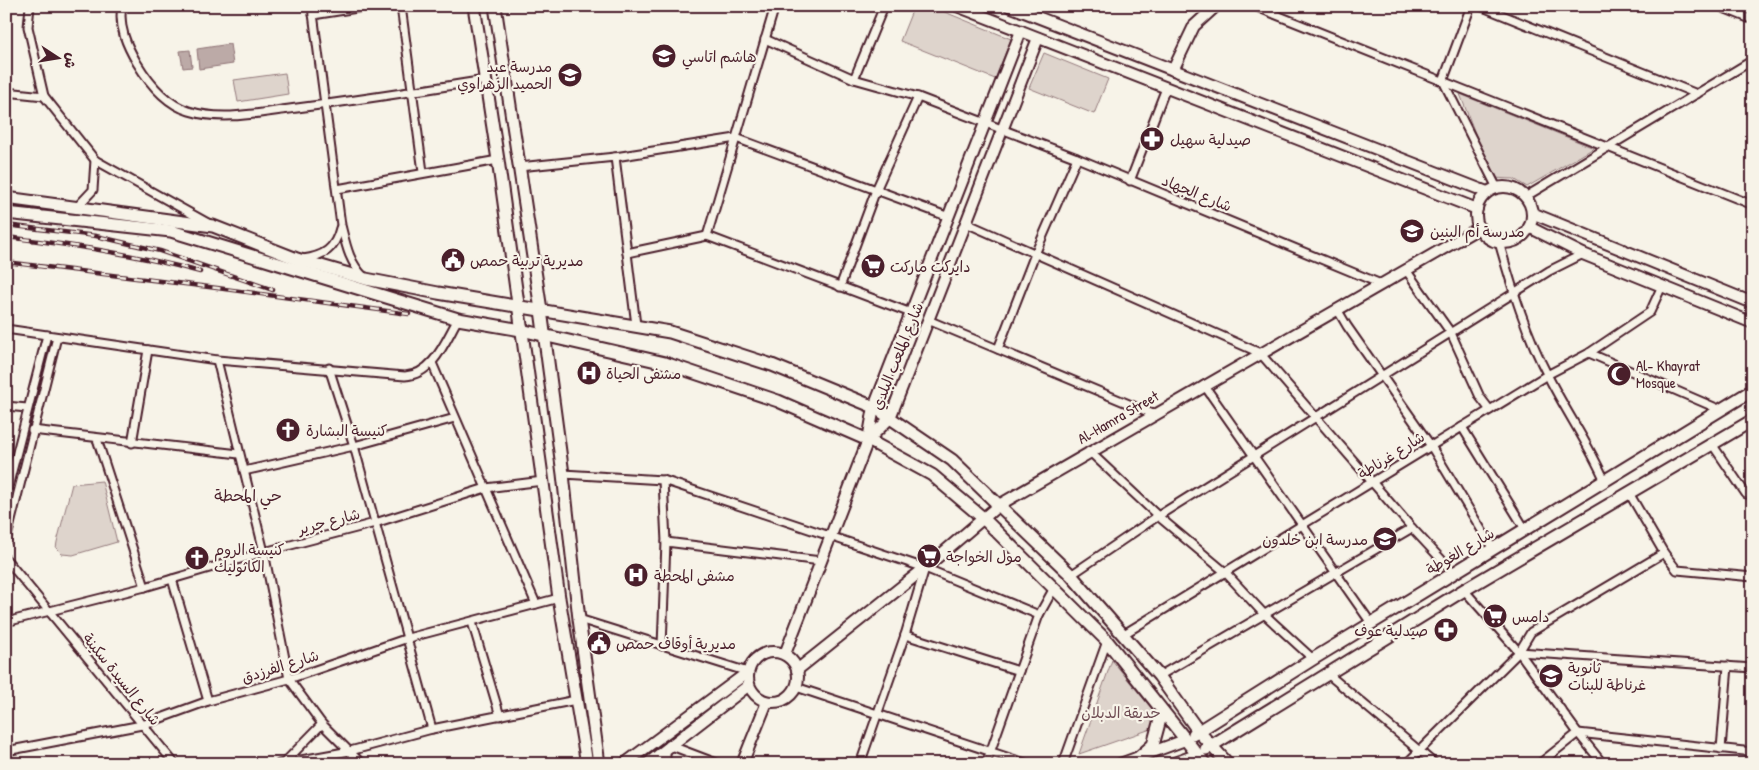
<svg xmlns="http://www.w3.org/2000/svg" width="1759" height="770" viewBox="0 0 1759 770" font-family="'Patrick Hand','Playpen Sans Arabic',sans-serif">
	<style>
		.green { fill: #ded4cc; stroke: #947a7c }
		.water { fill: #bcaaa7; stroke: #8e7275 }
		.lines { fill: none; stroke-linecap: round; stroke-linejoin: round }
		.minor-casing { stroke: #4a1f2b; stroke-width: 11 }
		.secondary-casing { stroke: #4a1f2b; stroke-width: 14 }
		.primary-casing { stroke: #4a1f2b; stroke-width: 15 }
		.trunk-casing { stroke: #4a1f2b; stroke-width: 15 }
		.minor { stroke: #f7f3e8; stroke-width: 7 }
		.secondary { stroke: #f7f3e8; stroke-width: 10 }
		.primary { stroke: #f7f3e8; stroke-width: 11 }
		.trunk { stroke: #f7f3e8; stroke-width: 11 }
		.rail-casing { stroke: #4a1f2b; stroke-width: 4.5 }
		.rail { stroke: #f7f3e8; stroke-width: 2.5; stroke-dasharray: 8; stroke-linecap: butt }
		.labels { text-anchor: middle; dominant-baseline: central; stroke-width: 4.5; stroke-linejoin: round; paint-order: stroke }
		.poi-label { font-size: 15px; fill: #4a1f2b; stroke: #f7f3e8; text-anchor: start }
		.street-label { font-size: 15px; fill: #4a1f2b; stroke: #f7f3e8 }
		.park-label { font-size: 15px; fill: #6f4c53; stroke: #f7f3e8 }
		.neighbourhood-label { font-size: 16px; fill: #4a1f2b; stroke: #f7f3e8 }
	</style>
	<rect width="100%" height="100%" fill="#f7f3e8"/>
	<filter id="ink" filterUnits="userSpaceOnUse"><feTurbulence type="fractalNoise" baseFrequency=".02" numOctaves="2"/><feDisplacementMap in="SourceGraphic" scale="10" xChannelSelector="R" yChannelSelector="G"/><feConvolveMatrix kernelMatrix="1 2 1 2 8 2 1 2 1" color-interpolation-filters="sRGB"/></filter>
	<g filter="url(#ink)">
		<g class="green">
			<path d="M914,6H930L1011,39L995,79L900,41Z"/>
			<path d="M1044,53L1108,79L1094,114L1029,88Z"/>
			<path d="M285,73L288,94L238,102L234,80Z"/>
			<path d="M1460,94L1594,148L1527,187L1514,179L1492,178Z"/>
			<path d="M102,481L117,542L73,555L62,554L56,548L57,542L72,484Z"/>
			<path d="M1112,660L1156,714L1151,729L1079,754Z"/>
		</g>
		<g class="water">
			<path d="M230,44L233,64L199,69L197,49Z"/>
			<path d="M190,50L192,67L183,68L180,51Z"/>
		</g>
		<g class="lines">
			<defs>
				<g id="minor">
					<path d="M30,6L28,27L44,96L95,160L208,223"/>
					<path d="M122,6C118,27 127,46 137,63C149,83 166,104 189,111C224,122 262,112 297,108C360,100 423,90 485,80"/>
					<path d="M312,6L341,225C346,245 349,262 364,277"/>
					<path d="M401,6L423,172"/>
					<path d="M1254,6L1753,205"/>
					<path d="M1471,6L1443,81L1497,188"/>
					<path d="M1480,6L1697,94"/>
					<path d="M1718,6L1753,20"/>
					<path d="M313,15L370,6"/>
					<path d="M765,39L854,79L918,97L1077,158L1381,284"/>
					<path d="M854,79L884,6"/>
					<path d="M6,92L44,96"/>
					<path d="M615,157L736,138L949,217"/>
					<path d="M519,167L615,157L636,325"/>
					<path d="M1130,181L1166,88"/>
					<path d="M337,189L498,160"/>
					<path d="M1525,197L1753,60"/>
					<path d="M77,207L93,190L95,160"/>
					<path d="M966,223L1260,353L1412,528"/>
					<path d="M707,236L775,6"/>
					<path d="M1499,242C1512,288 1526,334 1548,376C1566,412 1589,444 1605,481"/>
					<path d="M627,253L707,236L911,313"/>
					<path d="M303,259C324,256 335,249 340,228"/>
					<path d="M1406,270L1451,333L1480,397L1490,410"/>
					<path d="M840,287L876,190L918,97"/>
					<path d="M1337,309L1347,326L1431,446L1493,549"/>
					<path d="M928,320L1153,414"/>
					<path d="M6,329L217,360L405,376C434,374 445,341 458,319"/>
					<path d="M998,349L1035,254L1077,158"/>
					<path d="M1589,353L1721,410"/>
					<path d="M217,360L264,552L289,679L322,724L362,764"/>
					<path d="M432,363L536,604"/>
					<path d="M329,368L354,446L432,729"/>
					<path d="M1204,385L1371,623"/>
					<path d="M6,406L27,408"/>
					<path d="M1462,427L1525,529"/>
					<path d="M32,430L239,454"/>
					<path d="M97,439L145,587"/>
					<path d="M132,443L148,350"/>
					<path d="M1712,444L1746,494H1753"/>
					<path d="M1089,451L1158,516L1225,572L1263,613L1313,659"/>
					<path d="M244,471L354,446L455,418"/>
					<path d="M563,474L663,480L925,568L1039,615"/>
					<path d="M1629,493L1664,553L1677,570L1753,577"/>
					<path d="M6,495L47,335"/>
					<path d="M6,541L57,337"/>
					<path d="M666,542L821,561"/>
					<path d="M6,559L175,764"/>
					<path d="M1071,575L1158,516L1549,271L1583,254"/>
					<path d="M172,579L208,701"/>
					<path d="M1464,590L1519,652L1578,733L1539,764"/>
					<path d="M579,619L748,672"/>
					<path d="M6,622L145,587L264,552L375,523L486,488L543,481"/>
					<path d="M472,622L500,716"/>
					<path d="M1124,634L1547,375L1589,353L1650,312L1661,288"/>
					<path d="M905,635L1019,671"/>
					<path d="M662,646L666,542L663,480"/>
					<path d="M1519,652L1531,632L1664,553"/>
					<path d="M1329,675L1435,764"/>
					<path d="M1159,676L1412,528L1454,573"/>
					<path d="M796,687L1028,764"/>
					<path d="M669,745L719,764"/>
					<path d="M666,748V764"/>
					<path d="M1721,749L1728,666"/>
					<path d="M6,751L142,725L208,701L289,679L408,638L559,598"/>
					<path d="M279,764L350,751L432,729L576,700"/>
					<path d="M283,764L322,724"/>
					<path d="M860,764L905,635L925,568"/>
					<path d="M986,764L1039,615L1054,588"/>
					<path d="M1063,764L1107,641"/>
					<path d="M1406,764L1519,652L1753,668"/>
					<path d="M1603,764L1578,733L1753,752"/>
				</g>
				<g id="secondary">
					<path d="M957,6L1477,209"/>
					<path d="M1009,6L1487,192"/>
					<path d="M1173,70L1194,26L1216,6"/>
					<circle cx="1504" cy="215" r="28"/>
					<path d="M1532,213L1753,303"/>
					<path d="M1529,227L1583,254L1753,323"/>
					<path d="M868,440L890,418L1038,38"/>
					<circle cx="773" cy="677" r="25"/>
					<path d="M785,654L868,440L874,407L1021,31"/>
					<path d="M797,670L925,568L999,505L1479,228"/>
					<path d="M624,764L748,672"/>
					<path d="M647,764L749,685"/>
					<path d="M742,764L767,702"/>
					<path d="M1120,764L1185,740"/>
					<path d="M1171,764L1196,755"/>
				</g>
				<g id="primary">
					<path d="M6,198L213,226L297,259L366,279L438,293L670,332L772,365L874,407L952,460L1071,575L1159,676L1199,732L1228,764"/>
					<path d="M6,213L171,231L458,319L521,330L665,363L778,401L868,440L932,475L983,518L1107,641L1205,764"/>
					<path d="M1194,734L1313,659L1753,390"/>
					<path d="M1206,749L1464,590L1753,420"/>
					<path d="M1137,759L1153,745L1162,712"/>
				</g>
				<g id="trunk">
					<path d="M474,6L498,160L559,598L587,764"/>
					<path d="M495,6L541,310L563,474L579,619L599,764"/>
				</g>
			</defs>
			<use href="#minor" class="minor-casing"/>
			<use href="#secondary" class="secondary-casing"/>
			<use href="#primary" class="primary-casing"/>
			<use href="#trunk" class="trunk-casing"/>
			<use href="#minor" class="minor"/>
			<use href="#secondary" class="secondary"/>
			<use href="#primary" class="primary"/>
			<use href="#trunk" class="trunk"/>
			<defs>
				<g id="rail">
					<path d="M6,225L96,236L160,251L273,290"/>
					<path d="M6,237C72,245 136,254 200,272"/>
					<path d="M6,262L217,288L409,314"/>
				</g>
			</defs>
			<use href="#rail" class="rail-casing"/>
			<use href="#rail" class="rail"/>
		</g>
	</g>
	<defs>
		<symbol id="school-disc" viewBox="-11 -11 22 22"><circle r="9.5" fill="#4a1f2b" stroke="#f7f3e8"/><path d="M0-5L7-2L0 1L-7-2ZM-4 1L0 2.5L4 1V4Q0 6-4 4Z" fill="#fff"/></symbol>
		<symbol id="pharmacy-disc" viewBox="-11 -11 22 22"><circle r="9.5" fill="#4a1f2b" stroke="#f7f3e8"/><path d="M-2-6h4v4h4v4h-4v4h-4v-4h-4v-4h4Z" fill="#fff"/></symbol>
		<symbol id="civic-disc" viewBox="-11 -11 22 22"><circle r="9.5" fill="#4a1f2b" stroke="#f7f3e8"/><path d="M-.6-6.5H3V-4.5H.6V-3L4-1V1h2V6H-6V1h2V-1L-.6-3ZM-1.2 2.5V6h2.4V2.5Z" fill="#fff"/></symbol>
		<symbol id="supermarket-disc" viewBox="-11 -11 22 22"><circle r="9.5" fill="#4a1f2b" stroke="#f7f3e8"/><path d="M-6-5.5h2.5l.6 2H6L4.5 2H-2.5L-4.4-4H-6ZM-1.5 3.2a1.3 1.3 0 1 0 .1 0ZM3 3.2a1.3 1.3 0 1 0 .1 0Z" fill="#fff"/></symbol>
		<symbol id="hospital-disc" viewBox="-11 -11 22 22"><circle r="9.5" fill="#4a1f2b" stroke="#f7f3e8"/><path d="M-5-5h3v3.5h4V-5h3V5h-3V1.5h-4V5h-3Z" fill="#fff"/></symbol>
		<symbol id="mosque-disc" viewBox="-11 -11 22 22"><circle r="9.5" fill="#4a1f2b" stroke="#f7f3e8"/><path d="M3.5-4.9A6 6 0 1 0 3.5 4.9A5 5 0 1 1 3.5-4.9Z" fill="#fff"/></symbol>
		<symbol id="church-disc" viewBox="-11 -11 22 22"><circle r="9.5" fill="#4a1f2b" stroke="#f7f3e8"/><path d="M-1.2-6h2.4v3.5h3.3v2.4h-3.3V6h-2.4V-.1h-3.3v-2.4h3.3Z" fill="#fff"/></symbol>
	</defs>
	<g fill-rule="evenodd">
		<use href="#school-disc" x="650" y="42" width="28" height="28"/>
		<use href="#school-disc" x="556" y="61" width="28" height="28"/>
		<use href="#pharmacy-disc" x="1138" y="125" width="28" height="28"/>
		<use href="#school-disc" x="1398" y="217" width="28" height="28"/>
		<use href="#civic-disc" x="439" y="246" width="28" height="28"/>
		<use href="#supermarket-disc" x="859" y="252" width="28" height="28"/>
		<use href="#hospital-disc" x="575" y="359" width="28" height="28"/>
		<use href="#mosque-disc" x="1605" y="360" width="28" height="28"/>
		<use href="#church-disc" x="274" y="416" width="28" height="28"/>
		<use href="#school-disc" x="1371" y="525" width="28" height="28"/>
		<use href="#supermarket-disc" x="915" y="542" width="28" height="28"/>
		<use href="#church-disc" x="183" y="544" width="28" height="28"/>
		<use href="#hospital-disc" x="622" y="561" width="28" height="28"/>
		<use href="#supermarket-disc" x="1481" y="602" width="28" height="28"/>
		<use href="#pharmacy-disc" x="1432" y="616" width="28" height="28"/>
		<use href="#civic-disc" x="585" y="629" width="28" height="28"/>
		<use href="#school-disc" x="1537" y="662" width="28" height="28"/>
	</g>
	<g class="labels">
		<g class="poi-label">
			<text x="682" y="56">هاشم اتاسي</text>
			<text x="552" y="66" text-anchor="end">مدرسة عبد<tspan x="552" dy="17">الحميد الزهراوي</tspan></text>
			<text x="1170" y="139">صيدلية سهيل</text>
			<text x="1430" y="231">مدرسة أم البنين</text>
			<text x="470" y="260">مديرية تربية حمص</text>
			<text x="890" y="266">دايركت ماركت</text>
			<text x="1636" y="365">Al- Khayrat<tspan x="1636" dy="17">Mosque</tspan></text>
			<text x="606" y="373">مشفى الحياة</text>
			<text x="306" y="430">كنيسة البشارة</text>
			<text x="1368" y="539" text-anchor="end">مدرسة ابن خلدون</text>
			<text x="214" y="549">كنيسة الروم<tspan x="214" dy="17">الكاثوليك</tspan></text>
			<text x="946" y="556">مول الخواجة</text>
			<text x="654" y="575">مشفى المحطة</text>
			<text x="1512" y="616">دامس</text>
			<text x="1428" y="630" text-anchor="end">صيدلية عوف</text>
			<text x="616" y="643">مديرية أوقاف حمص</text>
			<text x="1568" y="667">ثانوية<tspan x="1568" dy="17">غرناطة للبنات</tspan></text>
		</g>
		<g class="street-label">
			<text transform="translate(1197 193) rotate(22)">شارع الجهاد</text>
			<text transform="translate(897 356) rotate(-68)">شارع الملعب البلدي</text>
			<text transform="translate(1118 417) rotate(-30)">Al-Hamra Street</text>
			<text transform="translate(1391 455) rotate(-32)">شارع غرناطة</text>
			<text transform="translate(329 521) rotate(-15)">شارع جرير</text>
			<text transform="translate(1460 551) rotate(-31)">شارع الغوطة</text>
			<text transform="translate(280 666) rotate(-17)">شارع الفرزدق</text>
			<text transform="translate(122 679) rotate(51)">شارع السيدة سكينة</text>
		</g>
		<g class="park-label">
			<text x="1121" y="712">حديقة الدبلان</text>
		</g>
		<g class="neighbourhood-label">
			<text x="248" y="495">حي المحطة</text>
		</g>
	</g>
	<rect width="1759" height="770" fill="none" stroke="#f7f3e8" stroke-width="25"/>
	<rect x="12" y="12" width="1734" height="745" fill="none" stroke="#4a1f2b" stroke-width="2" filter="url(#ink)"/>
	<g transform="translate(58 58) rotate(102)" stroke="#f7f3e8" stroke-width="4" paint-order="stroke">
	<path d="M0-4L9 19L0 12L-9 19Z" fill="#4a1f2b"/>
	<text y="-8" font-size="14" font-weight="bold" text-anchor="middle" fill="#4a1f2b">ش</text>
	</g>
</svg>
